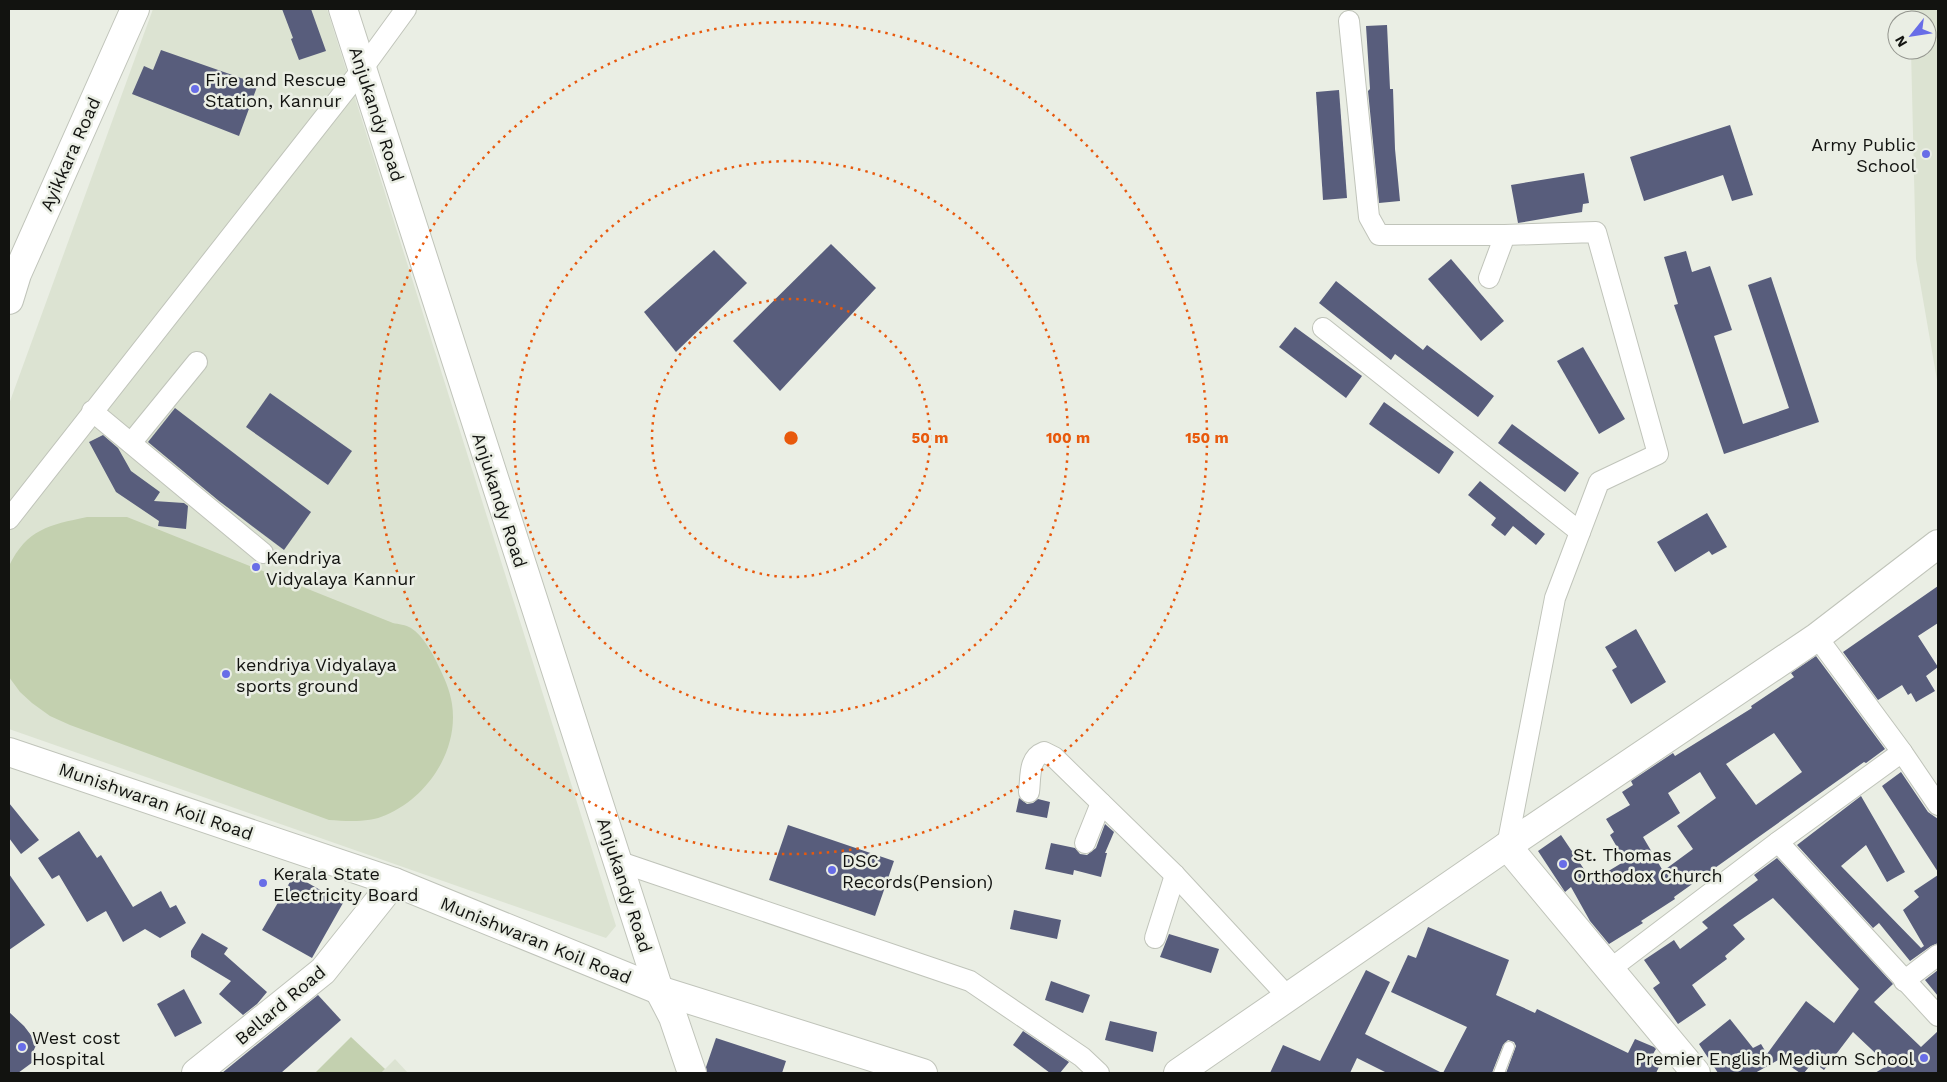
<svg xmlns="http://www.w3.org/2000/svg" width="1947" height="1082" viewBox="0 0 1947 1082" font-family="'Work Sans',sans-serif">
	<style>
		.built { fill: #dce3d2 }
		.green { fill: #c3d0af }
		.building { fill: #585d7c; fill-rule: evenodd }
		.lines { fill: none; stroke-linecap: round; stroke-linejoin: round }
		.lane-casing { stroke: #c0c4ba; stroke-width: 12 }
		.street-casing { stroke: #c0c4ba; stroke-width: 22 }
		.secondary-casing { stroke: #c0c4ba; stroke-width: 30 }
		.lane { stroke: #fff; stroke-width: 10 }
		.street { stroke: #fff; stroke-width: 20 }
		.secondary { stroke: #fff; stroke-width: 28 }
		.ring { fill: none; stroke: #e8590c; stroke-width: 2.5; stroke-dasharray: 2.5 5 }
		.poi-dot { fill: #686de7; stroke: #eaeee4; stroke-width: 2 }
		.labels { text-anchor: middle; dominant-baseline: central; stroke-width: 5; stroke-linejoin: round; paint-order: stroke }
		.poi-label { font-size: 18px; fill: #121310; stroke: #eaeee4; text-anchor: start }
		.street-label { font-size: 18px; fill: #121310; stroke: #eaeee4 }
		.centre { fill: #e8590c; stroke: #eaeee4; stroke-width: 2.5 }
		.ring-label { font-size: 15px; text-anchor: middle; font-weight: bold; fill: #e8590c; stroke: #eaeee4; stroke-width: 5; stroke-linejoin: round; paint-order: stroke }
	</style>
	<rect width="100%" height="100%" fill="#eaeee4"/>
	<g class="built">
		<path d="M153,9H327L616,926L606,938L9,729V404Z"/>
		<path d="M1910,9H1938L1937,380L1916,259L1911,50H1927V20H1911Z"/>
		<path d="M395,1059L408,1073H381Z"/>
	</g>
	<g class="green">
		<path d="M87,517H127L393,623C398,624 406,625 411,628C423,636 432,652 438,665C444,677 450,690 452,704C459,750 428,797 386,815C369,823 347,821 329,820L70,725L50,716L32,703L20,692L9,677V566C27,529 49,525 87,517Z"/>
		<path d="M351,1037L385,1069L381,1073H315Z"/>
	</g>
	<g class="building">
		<path d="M282,9H311L326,51L299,60L291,39L293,38Z"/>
		<path d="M1387,25L1390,89H1393L1395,149L1400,201L1379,203L1368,91L1370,89L1366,26Z"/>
		<path d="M161,50L258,84L239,136L132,94L144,66L153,70Z"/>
		<path d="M1339,90L1347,198L1323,200L1316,92Z"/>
		<path d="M1730,125L1753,195L1732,201L1723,175L1644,201L1630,157Z"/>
		<path d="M1584,173L1589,203L1583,204L1582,212L1518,223L1511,185Z"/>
		<path d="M831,244L876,288L780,391L733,341Z"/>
		<path d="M714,250L747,283L676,352L644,312Z"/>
		<path d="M1686,251L1692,272L1710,266L1732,330L1714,336L1743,424L1789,408L1748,285L1771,277L1819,422L1724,454L1674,305L1678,304L1664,257Z"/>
		<path d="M1451,259L1504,321L1481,341L1428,279Z"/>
		<path d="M1336,281L1423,350L1427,345L1494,396L1478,417L1395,354L1391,360L1319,303Z"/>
		<path d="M1295,327L1362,376L1346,398L1279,347Z"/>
		<path d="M1583,347L1625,419L1599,434L1557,361Z"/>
		<path d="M270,393L352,451L328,485L246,427Z"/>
		<path d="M1384,402L1454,452L1439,474L1369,424Z"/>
		<path d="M175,408L311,512L284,550L219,501L148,442Z"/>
		<path d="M1512,424L1579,473L1565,492L1498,443Z"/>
		<path d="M103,435L118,448L131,471L160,492L154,501L184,503L188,506L186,529L158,526L159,521L116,492L89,442Z"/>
		<path d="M1480,481L1545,534L1536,545L1513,526L1505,536L1491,525L1496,518L1468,495Z"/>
		<path d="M1707,513L1727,547L1712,555L1709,551L1675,572L1657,542Z"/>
		<path d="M1938,586V623L1918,636L1938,667L1926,676L1935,691L1916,702L1911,693L1908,695L1902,685L1878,700L1843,652Z"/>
		<path d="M1636,629L1666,682L1631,704L1612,670L1617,667L1605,647Z"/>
		<path d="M1816,656L1885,749L1866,763L1864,762L1674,897L1675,899L1641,921L1643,923L1609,944L1590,921L1571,887L1565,892L1538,851L1561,835L1592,881L1625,861L1610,835L1614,832L1606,819L1630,805L1622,792L1633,785L1631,781L1673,753L1675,756L1752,708L1751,706L1794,677L1791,673ZM1774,733L1802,772L1756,805L1726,764ZM1700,772L1716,798L1677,826L1693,849L1663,871L1643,837L1680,813L1668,793Z"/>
		<path d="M1901,772L1928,812L1938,819V872L1882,786Z"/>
		<path d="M1861,796L1905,872L1887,882L1866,845L1841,866L1921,948L1924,946L1903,910L1919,897L1914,891L1938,875V943L1931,946L1910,961L1879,923L1873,928L1797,845Z"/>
		<path d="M1019,798L1027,804L1033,803L1038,799L1050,802L1047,818L1016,812Z"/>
		<path d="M9,803L39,840L21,854L9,838Z"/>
		<path d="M1105,824L1114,832L1105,853H1107L1101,877L1074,870L1073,875L1045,869L1051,843L1075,848L1080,854L1087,855L1096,848Z"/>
		<path d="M788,825L894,861L875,916L769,880Z"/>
		<path d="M79,831L97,858L101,855L133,907L161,891L170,908L176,905L186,923L160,938L145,929L123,942L106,911L87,922L59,875L52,879L38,858Z"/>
		<path d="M1777,858L1893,984L1874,1002L1921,1047L1938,1031V1073H1875L1888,1065L1853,1032L1824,1070L1813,1062L1804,1073H1800L1780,1059L1755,1073H1718L1699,1044L1730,1019L1753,1048L1761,1044L1767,1054L1806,1001L1834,1023L1859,989L1773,898L1733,925L1745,939L1725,956L1727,959L1692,985L1706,1005L1678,1024L1653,988L1660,983L1644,960L1674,940L1680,949L1708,928L1702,922L1758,880L1754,875Z"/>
		<path d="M9,874L45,925L9,950Z"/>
		<path d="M294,875L343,903L312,958L262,930Z"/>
		<path d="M1014,910L1061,920L1057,939L1010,929Z"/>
		<path d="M1428,927L1509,960L1496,995L1535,1013L1537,1009L1628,1053L1635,1039L1654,1047L1656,1049L1653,1054L1663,1059L1656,1073H1506L1516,1046L1514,1042L1508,1040L1503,1045L1492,1073H1443L1467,1027L1391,992L1408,955L1416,958Z"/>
		<path d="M202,933L228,948L224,954L267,992L257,1004L243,1015L219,994L231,981L191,957V951Z"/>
		<path d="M1169,934L1219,949L1211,973L1160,957Z"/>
		<path d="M1366,970L1390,982L1365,1034L1442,1073H1387L1357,1058L1350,1073H1270L1283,1045L1320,1061Z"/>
		<path d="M1938,970V996L1925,980Z"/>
		<path d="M1051,981L1090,995L1083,1013L1045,1000Z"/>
		<path d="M184,989L202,1023L175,1037L157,1004Z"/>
		<path d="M318,995L341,1020L281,1073H222Z"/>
		<path d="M9,1012L24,1026L37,1043L33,1052L37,1059L18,1073H9Z"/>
		<path d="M1110,1021L1157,1032L1153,1052L1105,1040Z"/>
		<path d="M1023,1031L1069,1062L1060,1073H1050L1013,1045Z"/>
		<path d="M716,1038L786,1061L782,1073H707L706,1067Z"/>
	</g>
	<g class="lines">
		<defs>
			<path id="lane" d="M1499,1073L1509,1047"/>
			<g id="street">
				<path d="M1349,21L1369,217L1379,235H1505L1596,232L1658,454L1599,482L1555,598L1507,846"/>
				<path d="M1489,278L1505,235"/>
				<path d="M1323,328L1580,532"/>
				<path d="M92,411L263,553"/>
				<path d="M131,443L197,362"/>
				<path d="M9,519L363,68L406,9"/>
				<path d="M1817,637L1902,752"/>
				<path d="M1029,792C1031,777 1028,758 1044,752L1054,757L1175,875L1289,998"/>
				<path d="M1778,842L1938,1016"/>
				<path d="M1085,843L1101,803"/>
				<path d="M617,861L970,981L1082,1057L1099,1073"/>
				<path d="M1155,938L1175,875"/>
				<path d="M1609,970L1778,842L1902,752L1938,805"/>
				<path d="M1904,981L1938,955"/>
			</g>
			<g id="secondary">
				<path d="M343,9L659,990L673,1017L692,1073"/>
				<path d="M9,300L17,274L135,9"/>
				<path d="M9,752L394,882L659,990L923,1073"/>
				<path d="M1507,846L1696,1073"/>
				<path d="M196,1073L323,971L394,882"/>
				<path d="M1178,1073L1507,846L1817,637L1938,544"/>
			</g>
		</defs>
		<use href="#lane" class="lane-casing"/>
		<use href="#street" class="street-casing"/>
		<use href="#secondary" class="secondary-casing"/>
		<use href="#lane" class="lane"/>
		<use href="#street" class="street"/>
		<use href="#secondary" class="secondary"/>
	</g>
	<g class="ring">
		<circle cx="791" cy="438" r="139"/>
		<circle cx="791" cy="438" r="277"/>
		<circle cx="791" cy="438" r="416"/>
	</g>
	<g class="poi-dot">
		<circle cx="195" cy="89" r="5"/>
		<circle cx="1926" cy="154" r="5"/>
		<circle cx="256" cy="567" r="5"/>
		<circle cx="226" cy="674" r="5"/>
		<circle cx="1563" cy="864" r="5"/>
		<circle cx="832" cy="870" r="5"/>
		<circle cx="263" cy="883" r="5"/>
		<circle cx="22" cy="1047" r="5"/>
		<circle cx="1924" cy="1058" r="5"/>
	</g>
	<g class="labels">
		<g class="poi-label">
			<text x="205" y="79">Fire and Rescue<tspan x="205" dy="21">Station, Kannur</tspan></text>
			<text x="1916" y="144" text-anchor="end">Army Public<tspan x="1916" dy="21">School</tspan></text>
			<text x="266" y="557">Kendriya<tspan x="266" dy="21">Vidyalaya Kannur</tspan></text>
			<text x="236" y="664">kendriya Vidyalaya<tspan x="236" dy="21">sports ground</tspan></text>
			<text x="1573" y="854">St. Thomas<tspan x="1573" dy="21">Orthodox Church</tspan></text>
			<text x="842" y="860">DSC<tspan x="842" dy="21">Records(Pension)</tspan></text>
			<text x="273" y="873">Kerala State<tspan x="273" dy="21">Electricity Board</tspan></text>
			<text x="32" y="1037">West cost<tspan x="32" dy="21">Hospital</tspan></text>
			<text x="1914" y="1058" text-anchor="end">Premier English Medium School</text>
		</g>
		<g class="street-label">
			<text transform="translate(377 114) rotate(72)">Anjukandy Road</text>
			<text transform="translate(70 154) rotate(-66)">Ayikkara Road</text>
			<text transform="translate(500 500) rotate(72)">Anjukandy Road</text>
			<text transform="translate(156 801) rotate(19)">Munishwaran Koil Road</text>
			<text transform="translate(625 885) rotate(72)">Anjukandy Road</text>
			<text transform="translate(536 940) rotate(22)">Munishwaran Koil Road</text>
			<text transform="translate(280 1005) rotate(-40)">Bellard Road</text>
		</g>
	</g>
	<circle cx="791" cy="438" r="8" class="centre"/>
	<g class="ring-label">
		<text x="930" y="443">50 m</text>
		<text x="1068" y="443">100 m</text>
		<text x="1207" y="443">150 m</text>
	</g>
	<rect width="1947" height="1082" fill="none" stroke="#121310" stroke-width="20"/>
	<g transform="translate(1912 35) rotate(240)"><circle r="24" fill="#eaeee4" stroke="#94968f"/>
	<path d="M0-4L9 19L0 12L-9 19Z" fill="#686de7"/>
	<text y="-8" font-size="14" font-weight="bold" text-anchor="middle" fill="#121310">N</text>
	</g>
</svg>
